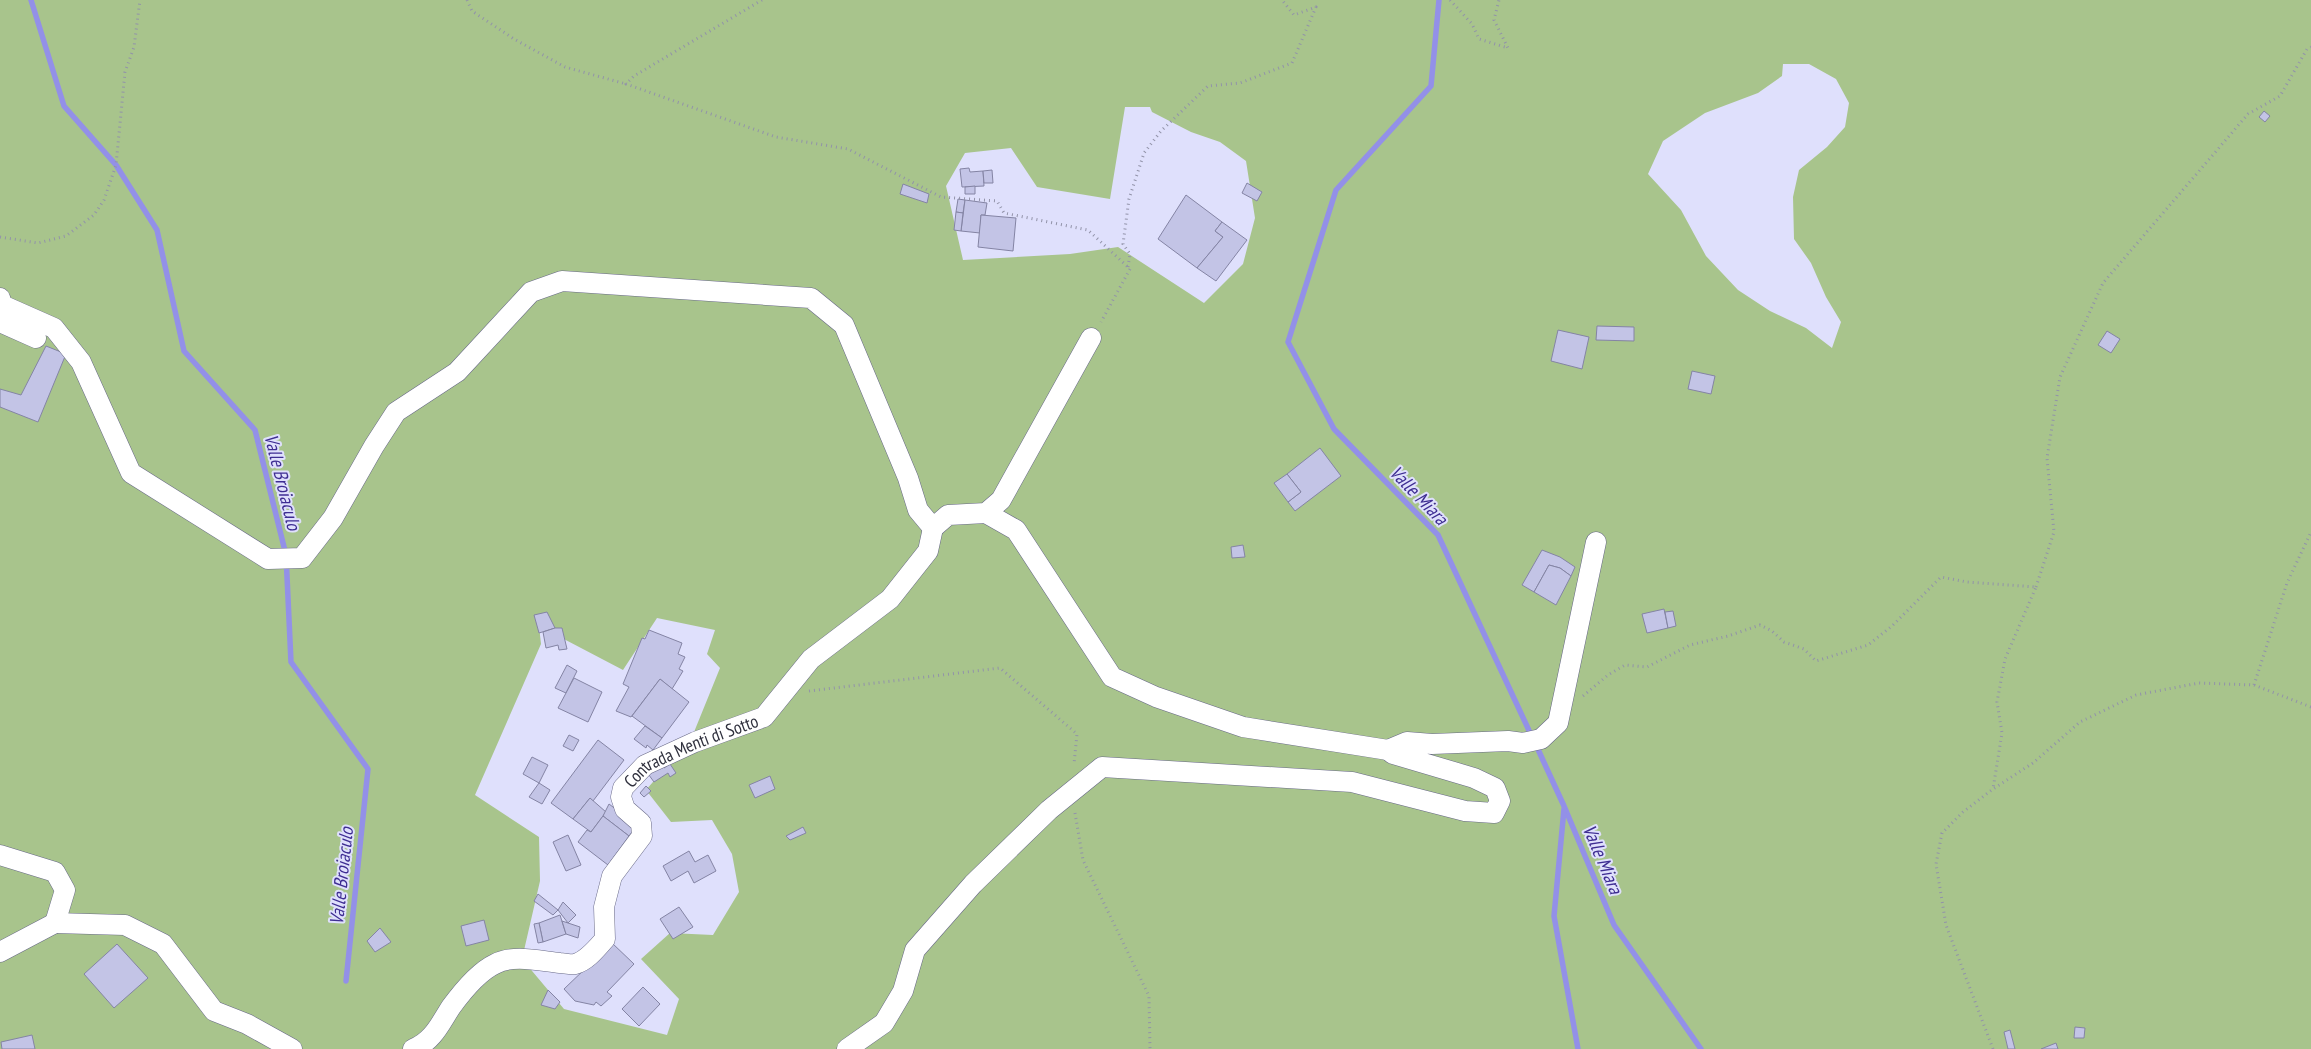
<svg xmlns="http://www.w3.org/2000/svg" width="2311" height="1049" viewBox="0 0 2311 1049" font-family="'PT Sans Narrow',sans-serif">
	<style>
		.green { fill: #a8c48c; fill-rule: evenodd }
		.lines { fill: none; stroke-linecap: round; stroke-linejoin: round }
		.stream { stroke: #9390e8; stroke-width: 5.5 }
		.building { fill: #c3c4e6; stroke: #8484a4 }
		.minor-casing { stroke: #686987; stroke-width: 21 }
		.path { stroke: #9293a9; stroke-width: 3; stroke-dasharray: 1 4; stroke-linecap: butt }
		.minor { stroke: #fff; stroke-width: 20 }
		.labels { text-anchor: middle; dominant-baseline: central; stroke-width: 4; stroke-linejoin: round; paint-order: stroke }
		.street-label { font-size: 18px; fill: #30313e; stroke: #dfe0fc }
		.water-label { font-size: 19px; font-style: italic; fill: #3e2d92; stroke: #dfe0fc }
	</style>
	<rect width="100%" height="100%" fill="#dfe0fc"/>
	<path class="green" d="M0,0H2311V1049H0ZM1783,64H1809L1836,79L1849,103L1845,127L1827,147L1799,170L1793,197L1794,239L1811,263L1826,297L1841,322L1832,348L1806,328L1770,311L1738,290L1706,256L1681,210L1648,174L1663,141L1705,113L1758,93L1782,76ZM1125,107H1150L1152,112L1191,132L1220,142L1246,161L1255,218L1243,264L1204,303L1118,247L1070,254L963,260L946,186L965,153L1011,148L1037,187L1110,199ZM657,618L715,630L707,654L720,668L692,737L646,790L671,822L712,820L732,854L739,892L713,935L670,933L641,959L679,999L667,1035L564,1009L522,959L540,881L539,837L475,795L541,644L539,626L623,670Z"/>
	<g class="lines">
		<g class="stream">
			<path d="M31,0L64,106L116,165L157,230L184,351L255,430L286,555L291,662L368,769L346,981"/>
			<path d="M1439,0L1431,86L1336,190L1288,342L1334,429L1438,535L1532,737"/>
			<path d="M1536,745L1564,806L1614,925L1701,1049"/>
			<path d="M1564,809L1554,916L1578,1049"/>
		</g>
	</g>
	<g class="building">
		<path d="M2264,111L2270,116L2265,122L2259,117Z"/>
		<path d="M969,168L970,172L983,171L984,186L962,187L960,169Z"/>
		<path d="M992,170L993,183H984L983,171Z"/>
		<path d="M1247,183L1262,192L1257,201L1242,193Z"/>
		<path d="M903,184L929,194L927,203L900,194Z"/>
		<path d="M975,186V194H965V187Z"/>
		<path d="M1186,195L1222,222L1215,231L1223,237L1197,268L1158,239Z"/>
		<path d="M958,199L965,200L963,213L956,212Z"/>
		<path d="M965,200L987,203L985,215H981L980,233L961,231Z"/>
		<path d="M956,212L963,213L961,231L954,230Z"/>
		<path d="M981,215L1016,218L1013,251L978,247Z"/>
		<path d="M1222,222L1247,240L1216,281L1197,268L1223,237L1215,231Z"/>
		<path d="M1597,326L1634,327V341L1596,340Z"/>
		<path d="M1558,330L1589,337L1582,369L1551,361Z"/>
		<path d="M2107,331L2120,339L2111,353L2098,345Z"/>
		<path d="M46,346L66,354L38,422L0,407V389L21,395Z"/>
		<path d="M1692,371L1715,376L1711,394L1688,389Z"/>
		<path d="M1320,448L1341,476L1295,511L1288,502L1301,492L1287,474Z"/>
		<path d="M1287,474L1301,492L1288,502L1274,483Z"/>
		<path d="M1243,545L1245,557L1232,558L1231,547Z"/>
		<path d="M1542,550L1560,557L1575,567L1571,576L1560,568L1549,565L1534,592L1522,585Z"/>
		<path d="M1549,565L1560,568L1571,576L1556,605L1534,592Z"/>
		<path d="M1664,609L1668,628L1647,633L1642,614Z"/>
		<path d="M1673,611L1676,626L1668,628L1665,612Z"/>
		<path d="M547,612L555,628L539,633L534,615Z"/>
		<path d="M555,628H562L567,649L559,650L558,645L546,648L543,632Z"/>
		<path d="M649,630L682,643L678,654L685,657L679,669L683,671L672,689L660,679L631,717L616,711L629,687L623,684L642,638L645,639Z"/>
		<path d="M567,665L577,671L566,693L555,688Z"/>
		<path d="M574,678L602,692L588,722L558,708Z"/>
		<path d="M660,679L689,702L662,738L632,716Z"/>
		<path d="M645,726L662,738L653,750L647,745L646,748L634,739Z"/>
		<path d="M569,735L579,740L573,751L563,746Z"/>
		<path d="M598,740L624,760L593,801L590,798L573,819L551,803Z"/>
		<path d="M532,757L548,765L539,783L523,774Z"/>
		<path d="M660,762L664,768L670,764L676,773L670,777L668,773L654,782L646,771Z"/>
		<path d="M770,776L775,789L755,798L749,785Z"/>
		<path d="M539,783L550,790L542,804L529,797Z"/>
		<path d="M646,786L651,791L644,797L640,793Z"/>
		<path d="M590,798L606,812L591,832L573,819Z"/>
		<path d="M609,804L637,825L629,836L603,816Z"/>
		<path d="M603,816L629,836L608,865L578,842L587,830L591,832Z"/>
		<path d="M803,827L806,833L790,840L786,836Z"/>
		<path d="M568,835L581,865L566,871L553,842Z"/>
		<path d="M689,851L695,862L708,855L716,871L694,883L688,871L671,881L663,866Z"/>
		<path d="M538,894L558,910L553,915L534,901Z"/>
		<path d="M563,902L576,915L568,923L558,910Z"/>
		<path d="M679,907L693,927L673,939L660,919Z"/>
		<path d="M560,915L566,934L543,942L539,923Z"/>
		<path d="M484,920L489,940L466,946L461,926Z"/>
		<path d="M562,921L580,927L578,938L566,934Z"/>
		<path d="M539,923L543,942L538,943L534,924Z"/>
		<path d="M380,928L391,942L375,952L367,941Z"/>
		<path d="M612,943L634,964L607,992L612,996L601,1006L596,1002L594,1005L575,1001L564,989Z"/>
		<path d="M117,944L148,978L114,1008L84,974Z"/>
		<path d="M643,987L660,1004L639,1026L622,1009Z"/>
		<path d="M548,990L560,1002L555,1009L541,1005Z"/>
		<path d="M2075,1027L2085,1028L2084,1038H2074Z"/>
		<path d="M2010,1030L2015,1049H2008L2004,1032Z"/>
		<path d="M32,1035L35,1049H2L1,1042Z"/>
		<path d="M2056,1043L2058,1049H2041Z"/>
	</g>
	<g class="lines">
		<defs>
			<g id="minor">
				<path d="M0,298L2,305L54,328L81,362L131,473L268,559L302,558L333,518L374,446L396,412L457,372L531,292L562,281L811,298L844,325L908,478L918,510L933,528"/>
				<path d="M0,322L36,338"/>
				<path d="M986,513L1016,530L1112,677L1156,697L1243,727L1388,750"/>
				<path d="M933,528L948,515L986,513L1001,500L1091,338"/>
				<path d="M0,855L55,872L65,890L55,923"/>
				<path d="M55,923L125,925L163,944L214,1011L247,1024L292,1049"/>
				<path d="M0,952L55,923"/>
				<path id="s1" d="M413,1049C433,1041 440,1024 451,1007C462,992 478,972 495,964C513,954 540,961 560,963C564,963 571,965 575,964C587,961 597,948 605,939L604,907L612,876L642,836L641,823L625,809L621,797L623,788L645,765L695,742L764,717L811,659L890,599L928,551L933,528"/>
				<path d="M847,1049L884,1023L903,991L915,950L973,884L1049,810L1102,767L1352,782L1465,811L1494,813L1500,801L1495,788L1474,778L1393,754L1388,750L1407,742L1432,744L1508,741L1523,743L1541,739L1558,723L1596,542"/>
			</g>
		</defs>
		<use href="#minor" class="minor-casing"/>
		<g class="path">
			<path d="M467,0L472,11L514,39L565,67L626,84"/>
			<path d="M762,0L634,76L626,84L776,137L848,149L941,197L997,201L1004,213L1088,230L1130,269L1101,322"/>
			<path d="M1450,0L1472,24L1479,39L1508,48L1494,20L1499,0"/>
			<path d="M0,237L38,243L66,236L94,215L104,200L116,165L125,72L134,47L140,0"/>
			<path d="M1128,267L1130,254L1123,244L1129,199L1144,153L1161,131L1208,86L1240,83L1292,63L1316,7L1294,15L1282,0"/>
			<path d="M2036,587L2054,532L2047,458L2060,377L2103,283L2248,114L2280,96L2307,49L2311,47"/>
			<path d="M2254,685L2287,583L2311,532"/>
			<path d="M809,691L1000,668L1077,734L1074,764"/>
			<path d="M1583,696L1608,675L1625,665L1647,667L1690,645L1728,636L1760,625L1772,631L1784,642L1804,649L1816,661L1868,645L1892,626L1941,577L1967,582L2036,587L2005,659L1997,702L2002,733L1993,789"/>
			<path d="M1075,813L1083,860L1149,996L1150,1049"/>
			<path d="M1993,1049L1946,925L1936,864L1942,833L1963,812L1993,789L2033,763L2080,722L2136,695L2199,683L2254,685L2311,707"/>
		</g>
		<use href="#minor" class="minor"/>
	</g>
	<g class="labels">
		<g class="street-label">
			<text stroke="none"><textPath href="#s1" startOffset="490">Contrada Menti di Sotto</textPath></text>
		</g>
		<g class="water-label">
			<text transform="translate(283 482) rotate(76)">Valle Broiaculo</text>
			<text transform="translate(1419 495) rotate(46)">Valle Miara</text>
			<text transform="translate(1603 859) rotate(67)">Valle Miara</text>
			<text transform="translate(341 876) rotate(-84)">Valle Broiaculo</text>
		</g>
	</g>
</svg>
